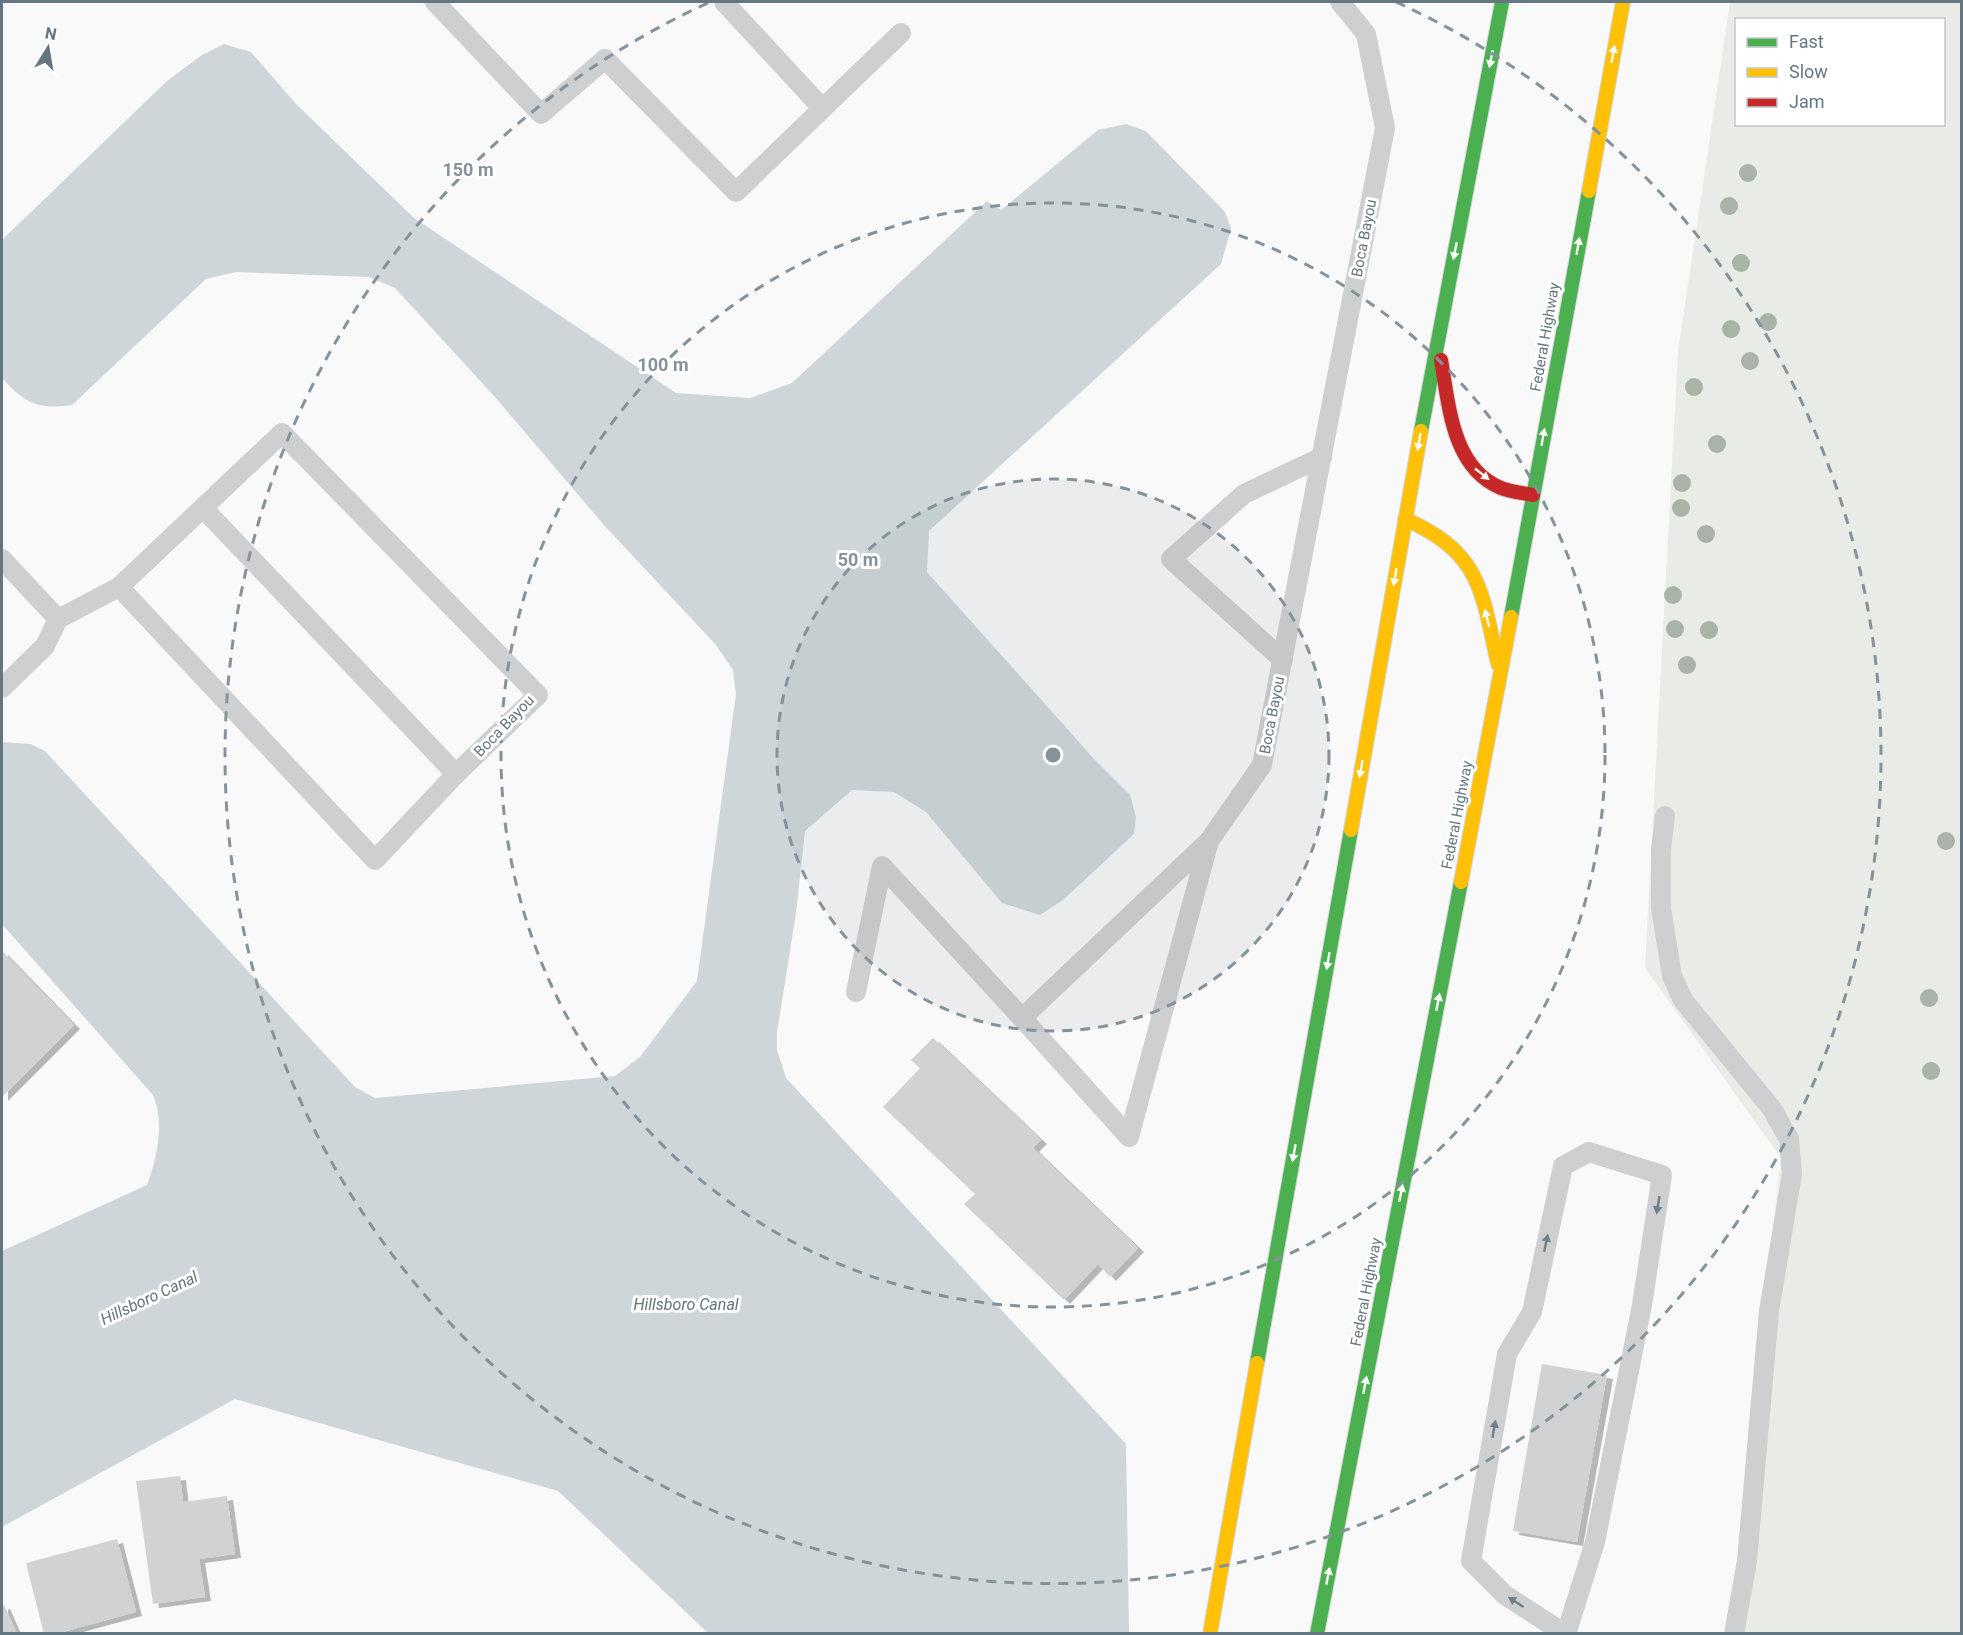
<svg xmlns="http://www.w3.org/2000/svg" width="1963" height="1635" viewBox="0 0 1963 1635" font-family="Roboto,sans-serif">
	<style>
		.green { fill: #e8ebe6; fill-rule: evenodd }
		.water { fill: #ced6d9 }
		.building { fill: #d0d2d3; filter: url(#shadow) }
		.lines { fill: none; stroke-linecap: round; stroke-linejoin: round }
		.fast-casing { stroke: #d5d6d7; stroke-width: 16 }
		.slow-casing { stroke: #d5d6d7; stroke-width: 16 }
		.jam-casing { stroke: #d5d6d7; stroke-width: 16 }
		.lane { stroke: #cecfd0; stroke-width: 20 }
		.fast { stroke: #4caf50; stroke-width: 14 }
		.slow { stroke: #ffc107; stroke-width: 14 }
		.jam { stroke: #c62828; stroke-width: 14 }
		.tree { fill: #a9b3a7 }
		.oneway { fill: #f6fbf6 }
		.oneway2 { fill: #707f8b }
		.ring { fill: none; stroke: #84929c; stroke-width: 3; stroke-dasharray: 10 8 }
		.labels { text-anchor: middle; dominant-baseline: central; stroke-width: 6; stroke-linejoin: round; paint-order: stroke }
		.street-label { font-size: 15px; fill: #657683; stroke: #fff }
		.water-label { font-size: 16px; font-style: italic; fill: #60757c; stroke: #fff }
		.centre { fill: #84929c; stroke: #fff; stroke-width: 3 }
		.ring-label { font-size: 18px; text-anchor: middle; font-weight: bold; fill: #84929c; stroke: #fff; stroke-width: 6; stroke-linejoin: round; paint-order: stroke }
	</style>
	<defs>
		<filter id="shadow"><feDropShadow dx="6" dy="4" stdDeviation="0" flood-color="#0004"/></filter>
	</defs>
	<rect width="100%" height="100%" fill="#f9f9f9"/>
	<path class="green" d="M1730,2H1961V1633H1729L1781,1158L1645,968L1678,352ZM1736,20H1944V124H1736Z"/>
	<path class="water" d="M224,44L251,52L296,104L414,218L676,393L750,398L792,383L987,201L1001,210L1098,130L1126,124L1146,131L1225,212L1231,229L1221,264L929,531L927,572L1095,760L1130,795L1136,817L1134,834L1063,900L1040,915L1002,903L926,812L894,792L852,790L805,831L796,913L777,1032V1050L786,1078L1126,1444L1129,1633H708L558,1491L235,1399L2,1527V1251L147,1185C157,1159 165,1122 153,1095L2,924V742L31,744L45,751L355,1087L375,1098L615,1076L640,1057L697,981L736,694L733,670L716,645L603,524L495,397L395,288L369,277L236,272L206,279L72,405C37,410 25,403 2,378V240L167,81L202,55Z"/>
	<g class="building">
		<path d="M2,951L74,1025L2,1097Z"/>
		<path d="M933,1038L1041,1140L1033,1148L1138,1248L1110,1277L1098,1264L1064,1300L964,1204L975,1194L883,1107L920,1068L911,1060Z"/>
		<path d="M1542,1364L1607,1375L1577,1542L1513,1531Z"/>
		<path d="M180,1476L183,1502L227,1496L235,1554L199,1559L205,1597L153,1604L136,1481Z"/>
		<path d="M117,1539L136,1612L55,1634H44L26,1563Z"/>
		<path d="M4,1605L17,1634H2V1606Z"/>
	</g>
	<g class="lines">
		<defs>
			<g id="fast">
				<path d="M1421,431L1502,2"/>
				<path d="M1511,617L1589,191"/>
				<path d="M1257,1363L1351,830"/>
				<path d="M1317,1634L1461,882"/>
			</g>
			<g id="slow">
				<path d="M1589,191L1623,2"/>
				<path d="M1405,519C1481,553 1481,589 1498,664"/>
				<path d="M1351,830L1421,431"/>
				<path d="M1461,882L1511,617"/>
				<path d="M1210,1634L1257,1363"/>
			</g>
			<path id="jam" d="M1441,360C1449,405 1452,468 1501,488C1511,492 1523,493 1533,495"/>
		</defs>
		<use href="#fast" class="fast-casing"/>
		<use href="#slow" class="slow-casing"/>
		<use href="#jam" class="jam-casing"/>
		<g class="lane">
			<path d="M435,2L541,114L605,59L736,192L901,33"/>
			<path d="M724,2L822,108"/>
			<path d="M203,508L456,774"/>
			<path d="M2,559L58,619L119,587L282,433L538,695L456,774L375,860L119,587"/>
			<path d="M1283,660L1171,559L1244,494L1322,457"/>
			<path d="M2,688L45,646L58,619"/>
			<path d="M1665,816L1661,850V908L1672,976L1683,1000L1772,1109L1789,1139L1792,1174L1769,1311L1747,1561L1734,1634"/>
			<path d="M856,992L882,866L1022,1018L1209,841L1262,765L1385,128L1366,34L1340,2"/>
			<path d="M1022,1018L1129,1137L1209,841"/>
			<path d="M1565,1634L1505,1595L1471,1561L1507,1354L1532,1312L1563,1166L1589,1152L1662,1175L1642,1305L1595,1542L1566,1634"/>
		</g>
		<use href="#fast" class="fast"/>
		<use href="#slow" class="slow"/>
		<use href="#jam" class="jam"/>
	</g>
	<g class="tree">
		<circle cx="1748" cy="173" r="9"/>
		<circle cx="1729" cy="206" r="9"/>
		<circle cx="1741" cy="263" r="9"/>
		<circle cx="1768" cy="322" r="9"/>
		<circle cx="1731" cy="329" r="9"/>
		<circle cx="1750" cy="361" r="9"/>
		<circle cx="1694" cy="387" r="9"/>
		<circle cx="1717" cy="444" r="9"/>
		<circle cx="1682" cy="483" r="9"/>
		<circle cx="1681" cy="508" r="9"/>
		<circle cx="1706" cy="534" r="9"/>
		<circle cx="1673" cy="595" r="9"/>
		<circle cx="1675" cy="629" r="9"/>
		<circle cx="1709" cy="630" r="9"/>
		<circle cx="1687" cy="665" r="9"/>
		<circle cx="1946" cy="841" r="9"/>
		<circle cx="1929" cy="998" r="9"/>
		<circle cx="1931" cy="1071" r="9"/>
	</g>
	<defs><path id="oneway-solid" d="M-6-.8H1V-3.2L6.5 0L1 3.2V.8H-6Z" transform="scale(1.5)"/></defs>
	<g class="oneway">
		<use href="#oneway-solid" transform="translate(1613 54) rotate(-80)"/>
		<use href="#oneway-solid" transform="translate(1491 59) rotate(101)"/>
		<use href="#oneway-solid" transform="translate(1578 246) rotate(-80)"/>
		<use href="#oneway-solid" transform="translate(1455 251) rotate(101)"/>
		<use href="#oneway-solid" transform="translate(1543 437) rotate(-80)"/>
		<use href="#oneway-solid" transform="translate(1419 442) rotate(100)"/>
		<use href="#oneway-solid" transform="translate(1482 474) rotate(38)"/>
		<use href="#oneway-solid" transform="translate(1395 577) rotate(100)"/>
		<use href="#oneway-solid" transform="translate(1487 618) rotate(-104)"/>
		<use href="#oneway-solid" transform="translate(1361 769) rotate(100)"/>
		<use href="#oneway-solid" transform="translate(1328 961) rotate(100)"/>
		<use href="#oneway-solid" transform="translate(1438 1002) rotate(-79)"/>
		<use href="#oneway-solid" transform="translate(1294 1153) rotate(100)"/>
		<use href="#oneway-solid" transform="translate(1401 1193) rotate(-79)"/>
		<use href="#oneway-solid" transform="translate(1365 1385) rotate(-79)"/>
		<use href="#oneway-solid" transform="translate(1328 1576) rotate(-79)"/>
	</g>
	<g class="oneway2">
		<use href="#oneway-solid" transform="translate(1658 1205) rotate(99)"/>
		<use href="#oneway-solid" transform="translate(1546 1243) rotate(-78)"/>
		<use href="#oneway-solid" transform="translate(1494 1429) rotate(-80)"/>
		<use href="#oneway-solid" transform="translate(1516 1602) rotate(-147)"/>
	</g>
	<circle cx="1053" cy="755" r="276" fill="#84929c" fill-opacity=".12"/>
	<g class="ring">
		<circle cx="1053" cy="755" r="276"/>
		<circle cx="1053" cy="755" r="552"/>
		<path d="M1396 2A828 828 0 1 1 710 2"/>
	</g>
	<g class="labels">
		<g class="street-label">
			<text transform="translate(1364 238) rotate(-79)">Boca Bayou</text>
			<text transform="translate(1545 337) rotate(-80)">Federal Highway</text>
			<text transform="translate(1272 715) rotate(-79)">Boca Bayou</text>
			<text transform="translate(504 726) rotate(-46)">Boca Bayou</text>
			<text transform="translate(1457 815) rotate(-79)">Federal Highway</text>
			<text transform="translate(1366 1292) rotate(-79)">Federal Highway</text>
		</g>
		<g class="water-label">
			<text transform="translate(149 1298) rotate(-25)">Hillsboro Canal</text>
			<text x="686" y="1304">Hillsboro Canal</text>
		</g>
	</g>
	<circle cx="1053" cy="755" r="9" class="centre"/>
	<g class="ring-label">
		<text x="468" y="176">150 m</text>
		<text x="663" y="371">100 m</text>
		<text x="858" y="566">50 m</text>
	</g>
	<rect width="1963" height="1635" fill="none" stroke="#657683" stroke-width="6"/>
	<rect x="1735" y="18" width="210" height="108" fill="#ffffff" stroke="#c1c8cd" stroke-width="1.5"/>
	<rect x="1747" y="38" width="30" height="9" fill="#4caf50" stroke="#c1c8cd" stroke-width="1.5"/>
	<text x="1789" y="48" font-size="18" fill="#657683">Fast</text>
	<rect x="1747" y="68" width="30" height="9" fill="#ffc107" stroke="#c1c8cd" stroke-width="1.5"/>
	<text x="1789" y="78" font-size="18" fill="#657683">Slow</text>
	<rect x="1747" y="98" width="30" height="9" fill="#c62828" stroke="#c1c8cd" stroke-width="1.5"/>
	<text x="1789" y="108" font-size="18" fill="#657683">Jam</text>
	<g transform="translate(48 48) rotate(11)" stroke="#ffffff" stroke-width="4.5" paint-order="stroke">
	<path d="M0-4.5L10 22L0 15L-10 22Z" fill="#657683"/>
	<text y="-9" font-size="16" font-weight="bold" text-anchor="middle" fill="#657683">N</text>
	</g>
</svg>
